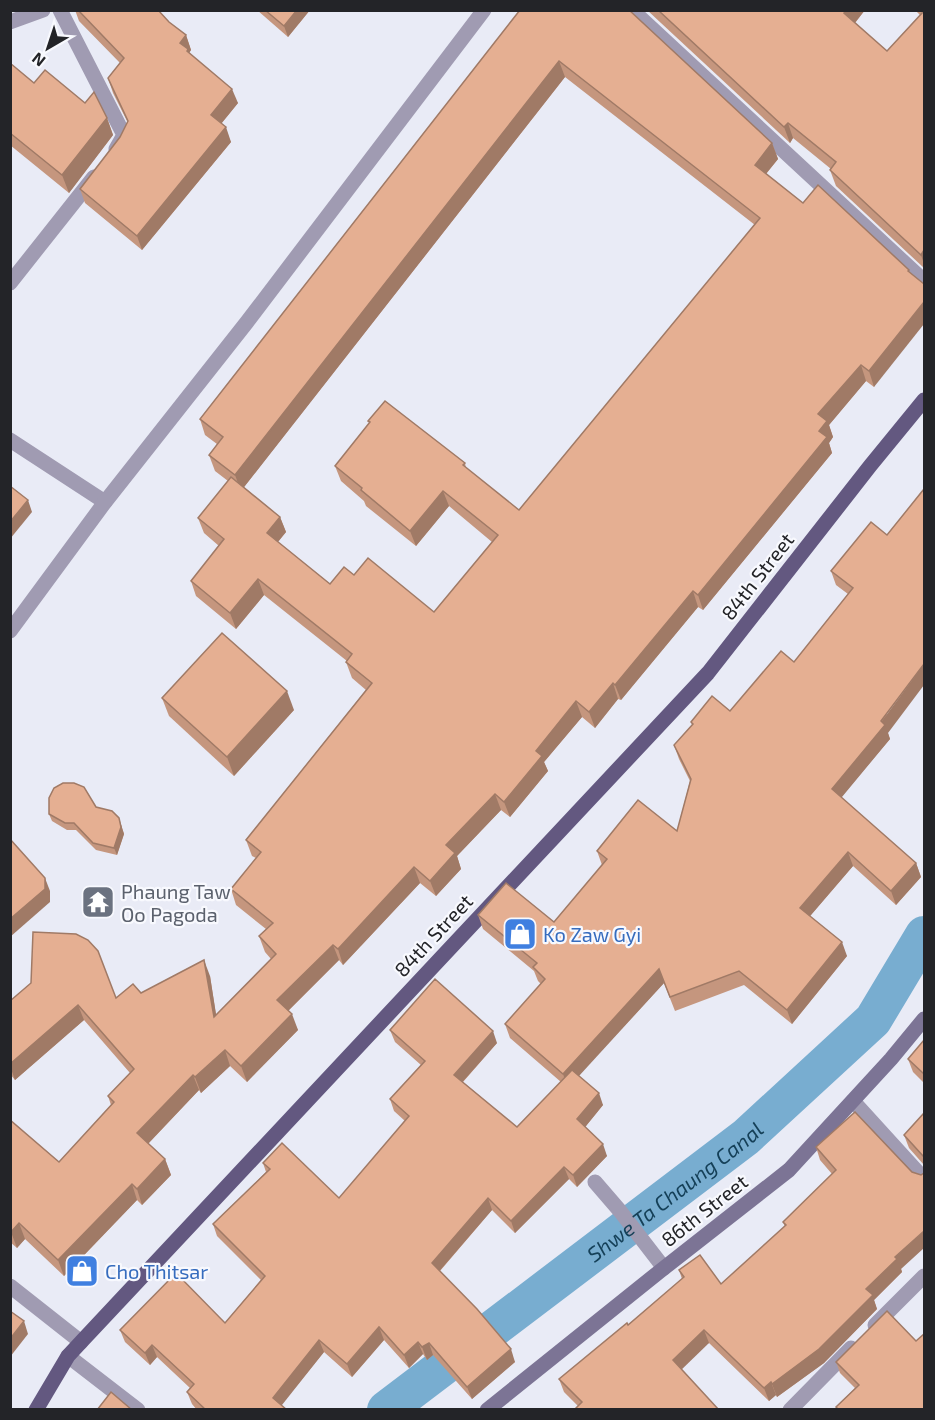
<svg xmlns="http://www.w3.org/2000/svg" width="935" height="1420" viewBox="0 0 935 1420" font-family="'Exo 2',sans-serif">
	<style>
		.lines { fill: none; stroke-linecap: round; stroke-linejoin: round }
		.canal { stroke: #78add0; stroke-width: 38 }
		.street { stroke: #a09bb2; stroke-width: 15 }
		.secondary { stroke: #7c7495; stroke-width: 15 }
		.primary { stroke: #635880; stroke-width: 15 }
		.wall { fill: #c5967e; fill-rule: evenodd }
		.shaded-wall { fill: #a07a66 }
		.building { fill: #e5af92; stroke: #a07a66; stroke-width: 1.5 }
		.labels { text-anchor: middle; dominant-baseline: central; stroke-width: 4.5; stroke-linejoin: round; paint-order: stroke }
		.street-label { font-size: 20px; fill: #232428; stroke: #f8f9fe }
		.worship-label { font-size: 20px; fill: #5b616d; stroke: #f8f9fe; text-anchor: start }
		.shop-label { font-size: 20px; fill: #366cbe; stroke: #f8f9fe; text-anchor: start }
		.water-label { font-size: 21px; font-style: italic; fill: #154058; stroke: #f8f9fe }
	</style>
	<rect width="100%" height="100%" fill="#e9ebf6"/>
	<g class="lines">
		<path class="canal" id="s1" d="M386,1410L746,1137L873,1020L924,935"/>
		<g class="street">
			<path d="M60,10L124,135L116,149"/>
			<path d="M632,10L924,281"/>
			<path d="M10,22L43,10"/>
			<path d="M10,283L94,177"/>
			<path d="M10,440L105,502"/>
			<path d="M10,631L105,502L247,322L484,10"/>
			<path d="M853,1101L924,1179"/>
			<path d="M595,1182L620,1211L664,1268"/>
			<path d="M10,1286L81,1342"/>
			<path d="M875,1325L924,1276"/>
			<path d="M68,1356L138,1410"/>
			<path d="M790,1410L851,1348"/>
		</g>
		<path class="secondary" d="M487,1410L664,1268L789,1170L891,1059L924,1019"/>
		<path class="primary" d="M36,1410L68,1356L81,1342L708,673L870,466L924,400"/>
	</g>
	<g class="wall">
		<path d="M75,10H158L169,22L186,35L191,50L189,53L238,103L221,124L231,142L142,250L85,203L80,189L120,137L128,123L113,93L108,78L120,63L79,21Z"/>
		<path d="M257,10H310L288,37Z"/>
		<path d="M520,10L772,143L778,159L766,174L803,203L909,270L910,273L874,387L866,381L829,425L833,437L829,443L832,453L703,610L698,607L621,700L618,699L595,728L582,717L544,762L548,771L510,817L501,810L457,856L461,869L436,896L420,883L343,965L339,960L288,1011L298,1030L247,1082L230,1066L201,1093L199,1090L148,1144L165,1159L171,1175L142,1205L137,1200L64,1276L25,1239L17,1248L10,1242V1120L59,1162L111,1105L108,1096L130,1073L84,1020L15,1080L10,1074V1001L116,998L141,993L210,976L216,1015L271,959L265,952L259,936L266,929L236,905L231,889L256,858L252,856L246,840L366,690L352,678L346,662L347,661L264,595L236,629L196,596L191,581L219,546L204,533L198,518L228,481L215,471L209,455L217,444L205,435L200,419ZM565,77L755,225L519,510L466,468L465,463L368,421L369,423L335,466L341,481L364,501L366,506L416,546L449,506L492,542L434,612L354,575L330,584L278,542L286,532L280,517L244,487Z"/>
		<path d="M647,10H865L855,23L887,51L920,15L915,10H924V268L836,186L830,170L831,169L793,138L790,143Z"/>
		<path d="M10,63L34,83L85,103L107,118L113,135L69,193L10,145Z"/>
		<path d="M871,522L888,733L890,739L841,797L916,863L921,877L896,905L853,866L810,916L847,956L792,1024L744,985L675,1011L664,983L578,1076L603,1105L585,1127L607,1156L577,1187L569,1179L515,1233L492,1210L440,1271L515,1362L472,1399L433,1355L427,1360L423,1354L409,1368L384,1340L352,1377L324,1352L281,1405L287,1410H197L192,1404L187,1392L190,1388L157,1357L150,1365L125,1342L120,1330L225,1323L261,1280L217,1236L213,1224L266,1172L263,1163L339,1198L405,1121L394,1111L390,1099L421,1065L395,1042L390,1030L497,1043L463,1082L517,1127L561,1082L510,1038L505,1024L541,984L538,981L534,971L483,929L478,915L554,922L602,865L597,851L677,831L690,781L679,759L674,745L692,725L691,722L730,711L794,662L848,594L836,585L831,571Z"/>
		<path d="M162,698L294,710L234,776L169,716Z"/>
		<path d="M96,807L121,825L124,834L117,855L96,850L76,830H67L52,821L49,814Z"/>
		<path d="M924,1040V1083L913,1072L908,1059Z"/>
		<path d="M855,1112L902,1272L874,1300L877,1309L824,1363L777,1397L776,1395L769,1401L709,1343L578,1406L564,1392L559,1379L628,1325L682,1279L679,1270L721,1284L785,1227L783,1222L832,1174L820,1160L816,1147Z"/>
		<path d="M924,1113V1165L909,1148L904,1135Z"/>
		<path d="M836,1362L924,1410H837L836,1407L855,1388L840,1373Z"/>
	</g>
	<g class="shaded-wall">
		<path d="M297,10H310L288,37L284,26Z"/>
		<path d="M846,10H865L850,29L844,13Z"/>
		<path d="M186,35L191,50L189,53L193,64L180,43Z"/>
		<path d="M559,61L565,77L241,491L235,475Z"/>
		<path d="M232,89L238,103L216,130L211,115Z"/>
		<path d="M107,118L113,135L69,193L62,175Z"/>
		<path d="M788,123L793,138L790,143L784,127Z"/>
		<path d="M226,127L231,142L142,250L137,236Z"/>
		<path d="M772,143L778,159L761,180L755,165Z"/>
		<path d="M924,250V264L921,255Z"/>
		<path d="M924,302V324L874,387L869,371Z"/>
		<path d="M861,365L866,381L829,425L833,437L829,443L832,453L703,610L698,595L819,431L818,414Z"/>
		<path d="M443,491L449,506L416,546L410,531Z"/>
		<path d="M28,500L32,512L10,539V522Z"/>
		<path d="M280,517L286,532L272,549L267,533Z"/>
		<path d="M258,579L264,595L236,629L230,613Z"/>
		<path d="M693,591L698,607L621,700L615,685Z"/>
		<path d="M924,664V685L888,733L890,739L837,803L832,789Z"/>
		<path d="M613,683L618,699L595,728L589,712Z"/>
		<path d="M287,691L294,710L234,776L227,757Z"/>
		<path d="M576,701L582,717L544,762L548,771L510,817L504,802L536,751Z"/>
		<path d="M495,794L501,810L457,856L461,869L436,896L430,881L446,845Z"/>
		<path d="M119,818L124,834L117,855L114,848Z"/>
		<path d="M848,852L853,866L805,922L800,908Z"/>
		<path d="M916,863L921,877L896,905L891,891Z"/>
		<path d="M414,867L420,883L343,965L338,949Z"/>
		<path d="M45,878L50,891V902L10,937V919Z"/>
		<path d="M842,942L847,956L792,1024L787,1010Z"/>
		<path d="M333,945L339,960L283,1016L277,1000Z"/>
		<path d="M204,960L210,976L219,1033L214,1017Z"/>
		<path d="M659,969L664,983L568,1088L563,1074Z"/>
		<path d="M78,1005L84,1020L15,1080L10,1066V1064Z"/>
		<path d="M292,1014L298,1030L247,1082L241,1066Z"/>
		<path d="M493,1031L497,1043L458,1087L454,1075Z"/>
		<path d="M225,1050L230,1066L201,1093L195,1077Z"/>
		<path d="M193,1075L199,1090L143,1149L137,1133Z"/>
		<path d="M599,1093L603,1105L582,1131L577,1119Z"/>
		<path d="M603,1144L607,1156L577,1187L573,1175Z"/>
		<path d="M165,1159L171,1175L142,1205L137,1189Z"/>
		<path d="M564,1167L569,1179L515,1233L511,1221Z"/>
		<path d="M132,1184L137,1200L64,1276L58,1260Z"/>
		<path d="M488,1198L492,1210L436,1275L432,1263Z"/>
		<path d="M19,1223L25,1239L17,1248L11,1232Z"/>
		<path d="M924,1231V1248L901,1269L902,1272L874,1300L877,1309L824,1363L777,1397L772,1384L866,1289L895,1257Z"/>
		<path d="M24,1321L28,1334L10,1357V1339Z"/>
		<path d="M379,1327L384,1340L352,1377L347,1364Z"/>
		<path d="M704,1330L709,1343L678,1373L673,1360Z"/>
		<path d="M319,1340L324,1352L278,1410L273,1398Z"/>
		<path d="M418,1342L423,1354L409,1368L404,1355Z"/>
		<path d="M429,1343L433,1355L427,1360L422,1347Z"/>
		<path d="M152,1345L157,1357L150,1365L145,1353Z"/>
		<path d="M511,1349L515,1362L472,1399L467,1387Z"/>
		<path d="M771,1382L776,1395L769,1401L764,1388Z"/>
	</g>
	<g class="building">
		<path d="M78,10H158L169,22L186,35L180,43L188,49L187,51L232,89L211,115L226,127L137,236L80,189L120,137L128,121L108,78L124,58Z"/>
		<path d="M265,10H297L284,26Z"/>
		<path d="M520,10H629L772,143L755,165L803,203L818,185L909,270L908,271L924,284V302L869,371L861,365L818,414L827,421L819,431L827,437L698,595L693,591L615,685L613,683L589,712L576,701L536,751L542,756L504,802L495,794L446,845L455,853L430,881L414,867L338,949L333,945L277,1000L292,1014L241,1066L225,1050L195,1077L193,1075L137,1133L165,1159L137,1189L132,1184L58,1260L19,1223L11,1232H10V1120L59,1162L114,1102L108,1096L134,1069L78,1005L10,1064V1001L31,983L33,932L76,934L88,940L98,951L116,998L133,984L141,993L204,960L214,1017L276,954L259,936L273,923L231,889L261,852L246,840L372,683L346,662L352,654L258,579L230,613L191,581L224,539L198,518L231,477L280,517L267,533L330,584L344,567L354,575L368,558L434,612L498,535L443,491L410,531L361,490L362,488L335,466L370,422L368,421L385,401L465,463L463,465L519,510L760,218L559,61L235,475L209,455L223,437L200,419Z"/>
		<path d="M658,10H846L844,13L887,51L924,11V250L921,255L830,170L836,162L788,123L784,127Z"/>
		<path d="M10,63L34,83L45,70L85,103L94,92L107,118L62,175L10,133Z"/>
		<path d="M10,486L28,500L10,522Z"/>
		<path d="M924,489V664L881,721L885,725L832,789L916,863L891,891L848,852L800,908L842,942L787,1010L739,971L670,997L659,969L563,1074L505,1024L545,979L533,967L537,963L478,915L506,883L554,922L607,859L597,851L638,800L677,831L691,779L674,745L693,724L691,722L712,696L730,711L781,651L794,662L853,588L831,571L871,522L887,535Z"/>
		<path d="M222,633L287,691L227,757L162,698Z"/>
		<path d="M63,783H74L84,787L96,807L112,811L119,818L121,827L114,848L93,843L74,823H65L49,814V798L54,788Z"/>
		<path d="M10,839L45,878V889L10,919Z"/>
		<path d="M435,979L493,1031L454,1075L517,1127L572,1070L599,1093L577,1119L603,1144L573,1175L564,1167L511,1221L488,1198L432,1263L477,1309L511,1349L467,1387L429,1343L422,1347L418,1342L404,1355L379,1327L347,1364L319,1340L273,1398L287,1410H206L187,1392L194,1384L152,1345L145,1353L120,1330L176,1273L225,1323L265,1276L213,1224L270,1169L263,1163L282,1143L339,1198L409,1116L390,1099L425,1061L390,1030Z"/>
		<path d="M924,1040V1074L908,1059Z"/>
		<path d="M855,1112L912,1172L921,1175L924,1173V1231L895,1257L897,1259L866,1289L873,1295L819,1349L772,1384L771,1382L764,1388L704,1330L673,1360L719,1410H574L582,1402L559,1379L627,1323L628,1325L684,1277L679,1270L700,1255L721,1284L786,1225L783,1222L836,1170L816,1147Z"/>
		<path d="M924,1113V1157L904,1135Z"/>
		<path d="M10,1311L24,1321L10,1339Z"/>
		<path d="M887,1311L916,1341L924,1334V1410H839L836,1407L859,1385L836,1362Z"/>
		<path d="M111,1392L132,1410H97Z"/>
	</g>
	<defs>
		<symbol id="temple-square" viewBox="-11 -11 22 22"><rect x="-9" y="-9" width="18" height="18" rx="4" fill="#6b7280" stroke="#f8f9fe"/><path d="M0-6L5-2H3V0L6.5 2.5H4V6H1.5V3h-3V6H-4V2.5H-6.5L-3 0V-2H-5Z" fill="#fff"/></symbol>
		<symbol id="shop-square" viewBox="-11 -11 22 22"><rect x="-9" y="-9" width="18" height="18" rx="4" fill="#3f7fe0" stroke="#f8f9fe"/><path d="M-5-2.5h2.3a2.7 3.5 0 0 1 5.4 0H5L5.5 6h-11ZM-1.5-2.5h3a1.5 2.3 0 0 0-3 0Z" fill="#fff"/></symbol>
	</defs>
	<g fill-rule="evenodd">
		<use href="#temple-square" x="79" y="883" width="38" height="38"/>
		<use href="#shop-square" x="501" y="915" width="38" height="38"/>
		<use href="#shop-square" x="63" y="1252" width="38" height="38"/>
	</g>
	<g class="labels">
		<g class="street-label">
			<text transform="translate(757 576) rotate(-52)">84th Street</text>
			<text transform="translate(433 935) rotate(-47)">84th Street</text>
			<text transform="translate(704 1210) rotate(-38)">86th Street</text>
		</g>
		<g class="worship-label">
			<text x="121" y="891">Phaung Taw<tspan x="121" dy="23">Oo Pagoda</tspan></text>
		</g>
		<g class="shop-label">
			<text x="543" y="934">Ko Zaw Gyi</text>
			<text x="105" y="1271">Cho Thitsar</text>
		</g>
		<g class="water-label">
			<text stroke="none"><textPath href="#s1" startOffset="362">Shwe Ta Chaung Canal</textPath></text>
		</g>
	</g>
	<rect width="935" height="1420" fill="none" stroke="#232428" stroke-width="24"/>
	<g transform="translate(48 48) rotate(219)" stroke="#f8f9fe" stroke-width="4.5" paint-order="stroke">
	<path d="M0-4.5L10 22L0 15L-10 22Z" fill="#232428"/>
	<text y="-9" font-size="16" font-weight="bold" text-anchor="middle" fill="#232428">N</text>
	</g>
</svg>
